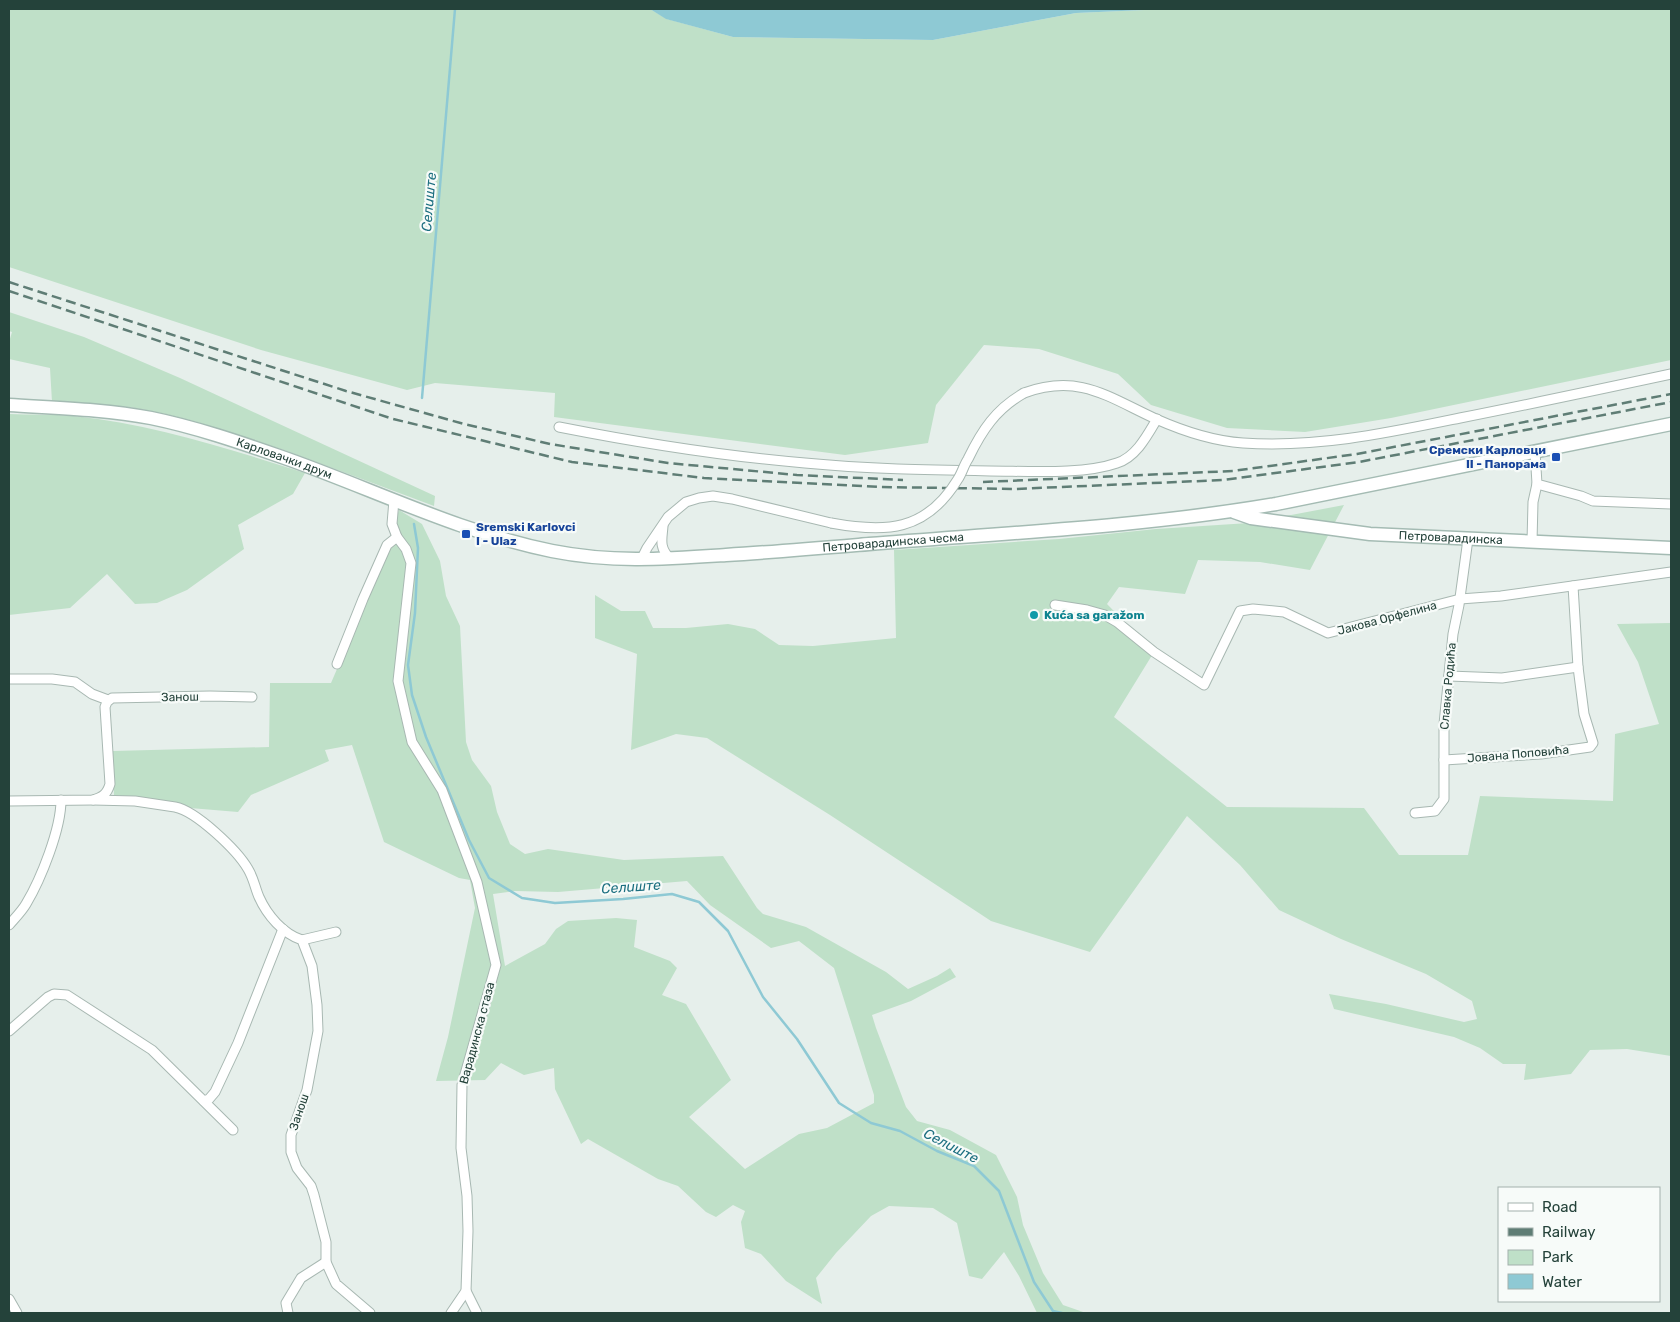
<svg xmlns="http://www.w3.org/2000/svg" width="1680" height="1322" viewBox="0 0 1680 1322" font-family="Rubik,sans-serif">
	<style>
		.green { fill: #bfe0c8; fill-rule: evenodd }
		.water { fill: #8ec9d4 }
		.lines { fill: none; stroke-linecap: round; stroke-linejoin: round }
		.stream { stroke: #8ec9d4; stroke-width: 2.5 }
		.street-casing { stroke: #a8b8b2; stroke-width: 11 }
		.secondary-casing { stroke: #a4bbb3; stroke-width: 15 }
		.street { stroke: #fff; stroke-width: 9 }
		.secondary { stroke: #fff; stroke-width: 12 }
		.rail { stroke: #5f7d75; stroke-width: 2.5; stroke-dasharray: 10 5; stroke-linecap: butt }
		.street-bridge-casing { stroke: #a8b8b2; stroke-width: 11; stroke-linecap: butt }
		.street-bridge { stroke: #fff; stroke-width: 9 }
		.transit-dot { fill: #1a4fb4; stroke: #f7fbf9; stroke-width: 2 }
		.culture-dot { fill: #0f9aa8; stroke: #f7fbf9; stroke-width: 2 }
		.labels { text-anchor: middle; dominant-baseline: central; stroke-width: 4.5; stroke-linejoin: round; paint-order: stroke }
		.transit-label { font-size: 12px; font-weight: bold; fill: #164399; stroke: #f7fbf9; text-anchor: end }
		.street-label { font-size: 12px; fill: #24423a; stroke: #f7fbf9 }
		.culture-label { font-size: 12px; font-weight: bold; fill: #0d838f; stroke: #f7fbf9; text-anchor: start }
		.water-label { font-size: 14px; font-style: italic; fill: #1c6f80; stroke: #f7fbf9 }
	</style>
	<rect width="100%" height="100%" fill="#e6efeb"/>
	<g class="green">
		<path d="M9,9H650L667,19L733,37L933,40L1076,13L1167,9H1671V360L1391,418L1305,432L1227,428L1151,405L1118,374L1039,349L984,345L936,405L928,443L845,455L554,417L555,393L435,383L407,390L261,350L9,267Z"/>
		<path d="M9,312L84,337L180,378L435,496L434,506L287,451L197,422L166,414L130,407L52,402L50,368L9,359V342L12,332L9,331Z"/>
		<path d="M9,414C30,415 52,414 73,416C153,424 229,449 305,473L293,494L238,525L244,549L187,590L157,603L135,604L107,574L70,608L9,615Z"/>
		<path d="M1344,505L1310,570L1260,562L1198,560L1185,594L1119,587L1107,604L1154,652L1114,717L1227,807L1364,808L1399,855H1468L1480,796L1613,801L1615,734L1659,724L1638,662L1617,624L1671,623V1056L1627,1049L1590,1050L1571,1074L1524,1080L1526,1064H1503L1480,1048L1454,1037L1334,1009L1329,994L1386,1004L1464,1022L1477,1019L1472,1001L1426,974L1341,939L1279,910L1240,865L1187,816L1090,952L991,921L830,815L707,738L676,734L631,750L637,654L595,638V595L621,611H645L653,628H686L728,624L755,629L779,645L813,646L896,638L894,550L1059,539L1156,529L1249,523Z"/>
		<path d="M399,510L422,524L440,561L446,596L460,626L466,742L472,760L491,786L497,812L510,844L525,854L548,849L624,860L723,856L757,908L763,914L806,927L886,972L908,989L937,976L950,968L956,977L911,1001L872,1015L876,1028L906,1107L917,1121L950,1130L996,1155L1017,1197L1023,1225L1043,1273L1063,1305L1086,1313H1037L1019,1276L1004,1252L982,1279L969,1276L957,1223L933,1208L889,1206L871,1216L836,1253L816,1278L822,1304L786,1281L761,1254L745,1248L741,1222L745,1211L733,1205L716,1217L706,1212L678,1186L658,1179L588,1139L581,1144L555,1089L554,1068L524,1075L501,1063L485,1080L436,1081L448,1037L475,908L470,880L459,878L384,842L352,745L325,750L329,761L251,795L238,812L190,808L159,800L114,797L113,751L269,747L270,683H331L380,569ZM687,881L710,905L771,948L799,941L834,968L874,1095V1103L827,1128L799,1134L745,1169L689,1117L731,1080L686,1004L662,995L677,968L670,961L634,947L637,920L616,918L568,921L556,929L545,944L505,966L493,894L515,891L558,892Z"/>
	</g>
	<path class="water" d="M650,9H1167L1076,13L933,40L733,37L666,19Z"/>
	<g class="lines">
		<g class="stream">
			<path d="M422,398L455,9"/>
			<path d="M414,524L418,548L415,613L408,665L412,695L426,737L469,840L489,878L522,898L555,903L623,899L672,894L699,902L728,931L763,997L797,1039L839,1103L871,1123L900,1131L937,1151L974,1166L999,1191L1034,1282L1053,1311L1062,1313"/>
		</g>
		<defs>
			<g id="street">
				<path d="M1024,393C1079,373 1108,397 1156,419C1183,431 1213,441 1243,443C1318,448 1387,433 1460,418C1531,404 1601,389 1671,374"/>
				<path d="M559,427C640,443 723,456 805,463C866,469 928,470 990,471C1027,471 1083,475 1117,463C1136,457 1147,436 1157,419"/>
				<path d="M1535,451L1537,484L1581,496L1593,501L1671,504"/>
				<path d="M394,500L392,524L397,537L406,549L411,563L398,681L412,742L442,790L477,882L496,965L462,1085L461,1148L467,1196L468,1231L466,1291L451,1313"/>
				<path d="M663,526C662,540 659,546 669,558"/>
				<path d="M1532,542L1533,502L1537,484"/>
				<path d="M641,560L647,548L668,517L686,502L699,498L713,496L732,499L831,523"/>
				<path d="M1055,605L1087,610L1105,615L1117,622L1154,652L1204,685L1240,611L1253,609L1284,612L1328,633L1460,599L1501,596L1671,572"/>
				<path d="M337,664L363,599L387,545L397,537"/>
				<path d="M1449,676L1502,678L1578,667"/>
				<path d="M9,679H52L75,682L92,694L108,700"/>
				<path d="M1444,760L1541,754L1590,747L1593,743L1584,714L1578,667L1573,586"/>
				<path d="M93,800L135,801L175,807C196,811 237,850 248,869C254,879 255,888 259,897C267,915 283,934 302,940L312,966L317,1005L318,1031L307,1090L291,1135V1152L297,1168L311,1186L314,1195L326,1242V1262L336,1284L370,1313"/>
				<path d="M9,801L93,800C103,797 107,794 110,784L105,707L107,702L112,698L210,696L252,697"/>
				<path d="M1415,813L1435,811L1444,799V724L1453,634L1459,605L1468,539"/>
				<path d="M9,925C15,918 22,911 26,904C41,879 61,829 61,800"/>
				<path d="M302,940L336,932"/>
				<path d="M9,1031L48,997L54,994L67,995L152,1050L233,1130"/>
				<path d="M204,1101L209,1099L215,1092L238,1043L283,929"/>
				<path d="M466,1291L477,1313"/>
				<path d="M9,1299L17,1313"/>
				<path d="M288,1313L286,1303L301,1278L326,1262"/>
			</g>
			<g id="secondary">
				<path id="s1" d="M9,405C56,408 104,409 151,418C195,427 239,442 282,457C371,488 458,532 552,551C612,563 665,559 726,555C774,552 821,548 869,544C1004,533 1142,527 1276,504L1671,424"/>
				<path id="s2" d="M1234,512L1251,518L1370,534L1671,548"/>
			</g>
		</defs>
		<use href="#street" class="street-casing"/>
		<use href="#secondary" class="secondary-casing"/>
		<use href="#street" class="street"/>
		<use href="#secondary" class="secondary"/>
		<g class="rail">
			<path d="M9,282L346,391L464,424L550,444L668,463L797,475L903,480"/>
			<path d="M9,291L393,419L572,462L704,478L880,487L1015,489L1223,480L1359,462L1671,402"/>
			<path d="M983,482L1233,471L1357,454L1671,394"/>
		</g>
		<defs>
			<path id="street-bridge" d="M831,523C885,533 926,532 958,479C962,473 964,465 968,459C982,430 996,409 1024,393"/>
		</defs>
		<use href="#street-bridge" class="street-bridge-casing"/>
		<use href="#street-bridge" class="street-bridge"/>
	</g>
	<g class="transit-dot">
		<rect x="1551" y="452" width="10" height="10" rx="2.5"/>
		<rect x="461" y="529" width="10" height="10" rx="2.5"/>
	</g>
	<circle class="culture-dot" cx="1034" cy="615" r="5"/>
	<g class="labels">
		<g class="transit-label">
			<text x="1546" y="450">Сремски Карловци<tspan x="1546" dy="14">II - Панорама</tspan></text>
			<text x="476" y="527" text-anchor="start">Sremski Karlovci<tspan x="476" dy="14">I - Ulaz</tspan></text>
		</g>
		<g class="street-label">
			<text stroke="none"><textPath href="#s1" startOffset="282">Карловачки друм</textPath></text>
			<text stroke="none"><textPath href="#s2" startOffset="219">Петроварадинска</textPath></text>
			<text stroke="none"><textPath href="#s1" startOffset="908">Петроварадинска чесма</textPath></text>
			<text transform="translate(1387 618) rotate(-15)">Јакова Орфелина</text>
			<text transform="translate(1448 686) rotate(-85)">Славка Родића</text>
			<text transform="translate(180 697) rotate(-1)">Занош</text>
			<text transform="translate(1518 754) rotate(-5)">Јована Поповића</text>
			<text transform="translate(477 1033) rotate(-75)">Варадинска стаза</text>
			<text transform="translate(299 1112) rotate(-71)">Занош</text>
		</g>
		<g class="culture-label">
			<text x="1044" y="615">Kuća sa garažom</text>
		</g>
		<g class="water-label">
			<text transform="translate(429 202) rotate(-85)">Селиште</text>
			<text transform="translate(631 887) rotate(-4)">Селиште</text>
			<text transform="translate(951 1146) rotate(27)">Селиште</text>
		</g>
	</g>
	<rect width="1680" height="1322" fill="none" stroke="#24423a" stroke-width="20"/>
	<rect x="1498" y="1187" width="162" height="115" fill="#f7fbf9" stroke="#a3b1ad"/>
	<rect x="1508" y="1203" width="25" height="8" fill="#ffffff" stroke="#a3b1ad"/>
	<text x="1542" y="1212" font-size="15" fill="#24423a">Road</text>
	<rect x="1508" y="1228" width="25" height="8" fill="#5f7d75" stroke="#a3b1ad"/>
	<text x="1542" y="1237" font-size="15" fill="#24423a">Railway</text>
	<rect x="1508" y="1250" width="25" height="15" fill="#bfe0c8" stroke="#a3b1ad"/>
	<text x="1542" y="1262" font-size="15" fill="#24423a">Park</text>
	<rect x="1508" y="1274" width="25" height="15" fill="#8ec9d4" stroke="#a3b1ad"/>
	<text x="1542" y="1287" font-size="15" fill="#24423a">Water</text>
</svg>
